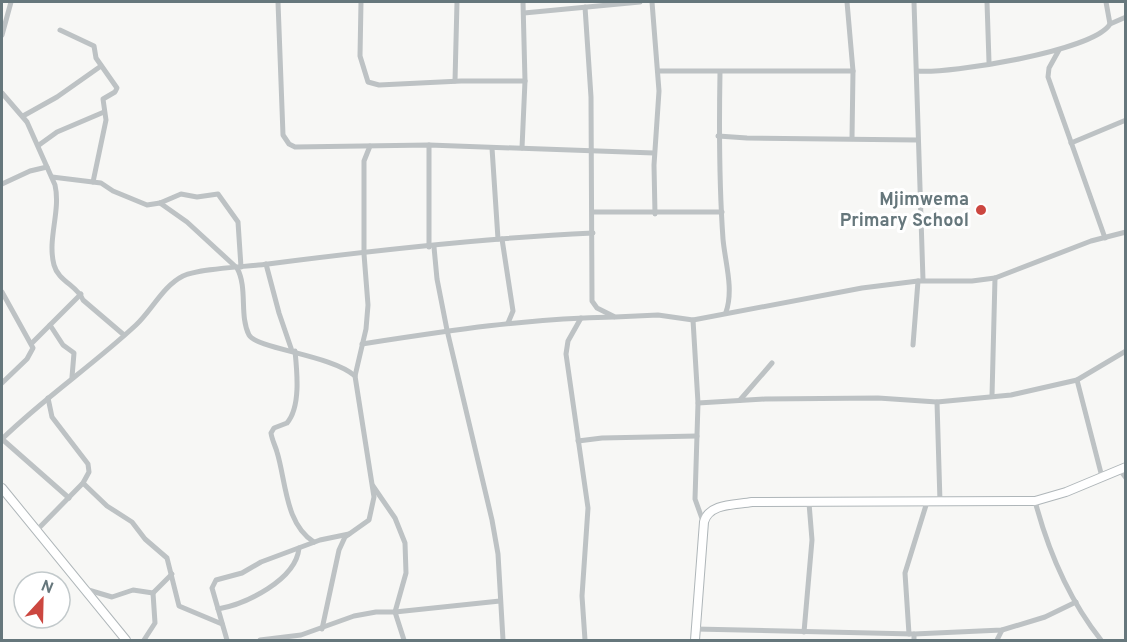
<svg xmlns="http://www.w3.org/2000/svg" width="1127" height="642" viewBox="0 0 1127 642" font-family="Overpass,sans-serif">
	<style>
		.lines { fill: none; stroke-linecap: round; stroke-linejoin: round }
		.secondary-casing { stroke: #afb6b9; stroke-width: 10 }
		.street { stroke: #bdc2c4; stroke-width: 5 }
		.secondary { stroke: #fff; stroke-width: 8 }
		.poi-dot { fill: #cc4740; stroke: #fff; stroke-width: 2 }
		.labels { text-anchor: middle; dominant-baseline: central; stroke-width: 6; stroke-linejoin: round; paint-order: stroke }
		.poi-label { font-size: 18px; font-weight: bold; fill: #66777c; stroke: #fff; text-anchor: end }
	</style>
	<rect width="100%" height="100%" fill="#f7f7f5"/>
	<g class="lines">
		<defs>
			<g id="secondary">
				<path d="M2,488L126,640"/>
				<path d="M695,640L704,522C709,503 735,505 752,502L1035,501L1066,492L1126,467"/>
			</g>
		</defs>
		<use href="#secondary" class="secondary-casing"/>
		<g class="street">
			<path d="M278,2L283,135L289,144L295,147L429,145L654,153"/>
			<path d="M361,2L360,56L368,82L379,85L461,81H525"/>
			<path d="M652,2L659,91L654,165L655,214"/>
			<path d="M847,2L853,71L852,138"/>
			<path d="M914,2L923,280"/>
			<path d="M987,2L989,62"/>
			<path d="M585,7L591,97L592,301L597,308L615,317L658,315L693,320L862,288L918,281H972L995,278L1091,241L1126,232"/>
			<path d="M524,13L640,2"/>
			<path d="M1110,24L1126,17"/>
			<path d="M60,30L94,46L96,58L117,88L115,92L103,99L106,120L93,182"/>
			<path d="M2,35L11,2"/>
			<path d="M1059,50L1049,68L1048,77L1105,238"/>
			<path d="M658,71H853"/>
			<path d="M917,71C950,74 1094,51 1110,24L1106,2"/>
			<path d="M720,72C719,127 719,183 723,239C725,262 734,289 726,312"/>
			<path d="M455,81L457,2"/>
			<path d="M2,93L27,122L55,185C61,211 47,239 54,265C58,281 78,286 83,300L124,335"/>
			<path d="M23,116L57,97L101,66"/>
			<path d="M718,136L747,138L917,140"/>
			<path d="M1071,143L1126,120"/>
			<path d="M39,145L57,132L104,112"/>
			<path d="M492,148L498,239"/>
			<path d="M522,148L525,81L523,2"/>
			<path d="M52,177L101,183L113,191L147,205L160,203L181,194L197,197L218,194L238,222L241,267"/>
			<path d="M2,184L30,171L47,167"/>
			<path d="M160,203L187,222L237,268C248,288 239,315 249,335C257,349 332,355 355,376"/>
			<path d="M593,212H722"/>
			<path d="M502,239L513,311L508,323"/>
			<path d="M429,247V145"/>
			<path d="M434,247L437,279L447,330L492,520L498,554L503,640"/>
			<path d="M266,264L279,313L292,351"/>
			<path d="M2,292L33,348L27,359L2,383"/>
			<path d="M581,318L568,341L566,354L588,508L582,596L585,640"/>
			<path d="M693,320L698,403L695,499L704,524"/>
			<path d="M50,325L63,345L74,353L72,377"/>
			<path d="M32,343L81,294"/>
			<path d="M362,344C446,331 529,318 614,317"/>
			<path d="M913,345L918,281"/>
			<path d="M295,351C297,371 301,407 287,423L274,428L271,433C272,440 275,445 277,452C286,481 285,524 314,542"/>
			<path d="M1077,380L1102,477"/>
			<path d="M992,396L995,278"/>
			<path d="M740,400L772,363"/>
			<path d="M937,402L940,502"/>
			<path d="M698,403L765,399L878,398L937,402L1011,395L1077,380L1126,351"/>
			<path d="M2,439C44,398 93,365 136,325C152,310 163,286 183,276C201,268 246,267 268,264C376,250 484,238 593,233"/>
			<path d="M2,439L69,498"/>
			<path d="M578,441L602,438L697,436"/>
			<path d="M1120,470L1126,478"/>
			<path d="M83,483L107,506L132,522L145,539L167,558L179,606L222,624"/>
			<path d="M373,486L395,518L405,543L406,573L395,612L404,640"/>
			<path d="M1035,501C1048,550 1070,601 1101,640"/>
			<path d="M36,531L83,483L89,472L88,464L52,417L48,398"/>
			<path d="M85,589L112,597L133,590L153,593L172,574"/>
			<path d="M218,609C246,604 296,580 299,548"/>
			<path d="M322,629L339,550L345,537L369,520L374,497L355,376L366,329L368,305L364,254V161L370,146"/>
			<path d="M695,629L914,634V640"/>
			<path d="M804,632L812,540L809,503"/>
			<path d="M909,634L905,573L927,502"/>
			<path d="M914,634L1002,630L1045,617L1076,602"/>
			<path d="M144,640L155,623L153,593"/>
			<path d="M227,640L212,588L216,580L242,573L261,562L320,540L349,534"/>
			<path d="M260,640L301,635L354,616L376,612H395L500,601"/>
			<path d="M997,640L1002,630"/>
		</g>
		<use href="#secondary" class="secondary"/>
	</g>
	<circle class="poi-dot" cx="981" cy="210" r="6"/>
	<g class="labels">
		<g class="poi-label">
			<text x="969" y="200">Mjimwema<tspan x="969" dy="21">Primary School</tspan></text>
		</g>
	</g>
	<rect width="1127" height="642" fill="none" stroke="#66777c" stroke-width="6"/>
	<g transform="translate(42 600) rotate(22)"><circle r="28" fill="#ffffff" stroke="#c2c9cb" stroke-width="1.5"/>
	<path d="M0-4.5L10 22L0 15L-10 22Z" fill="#cc4740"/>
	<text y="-9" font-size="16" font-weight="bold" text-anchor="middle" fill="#66777c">N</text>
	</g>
</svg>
